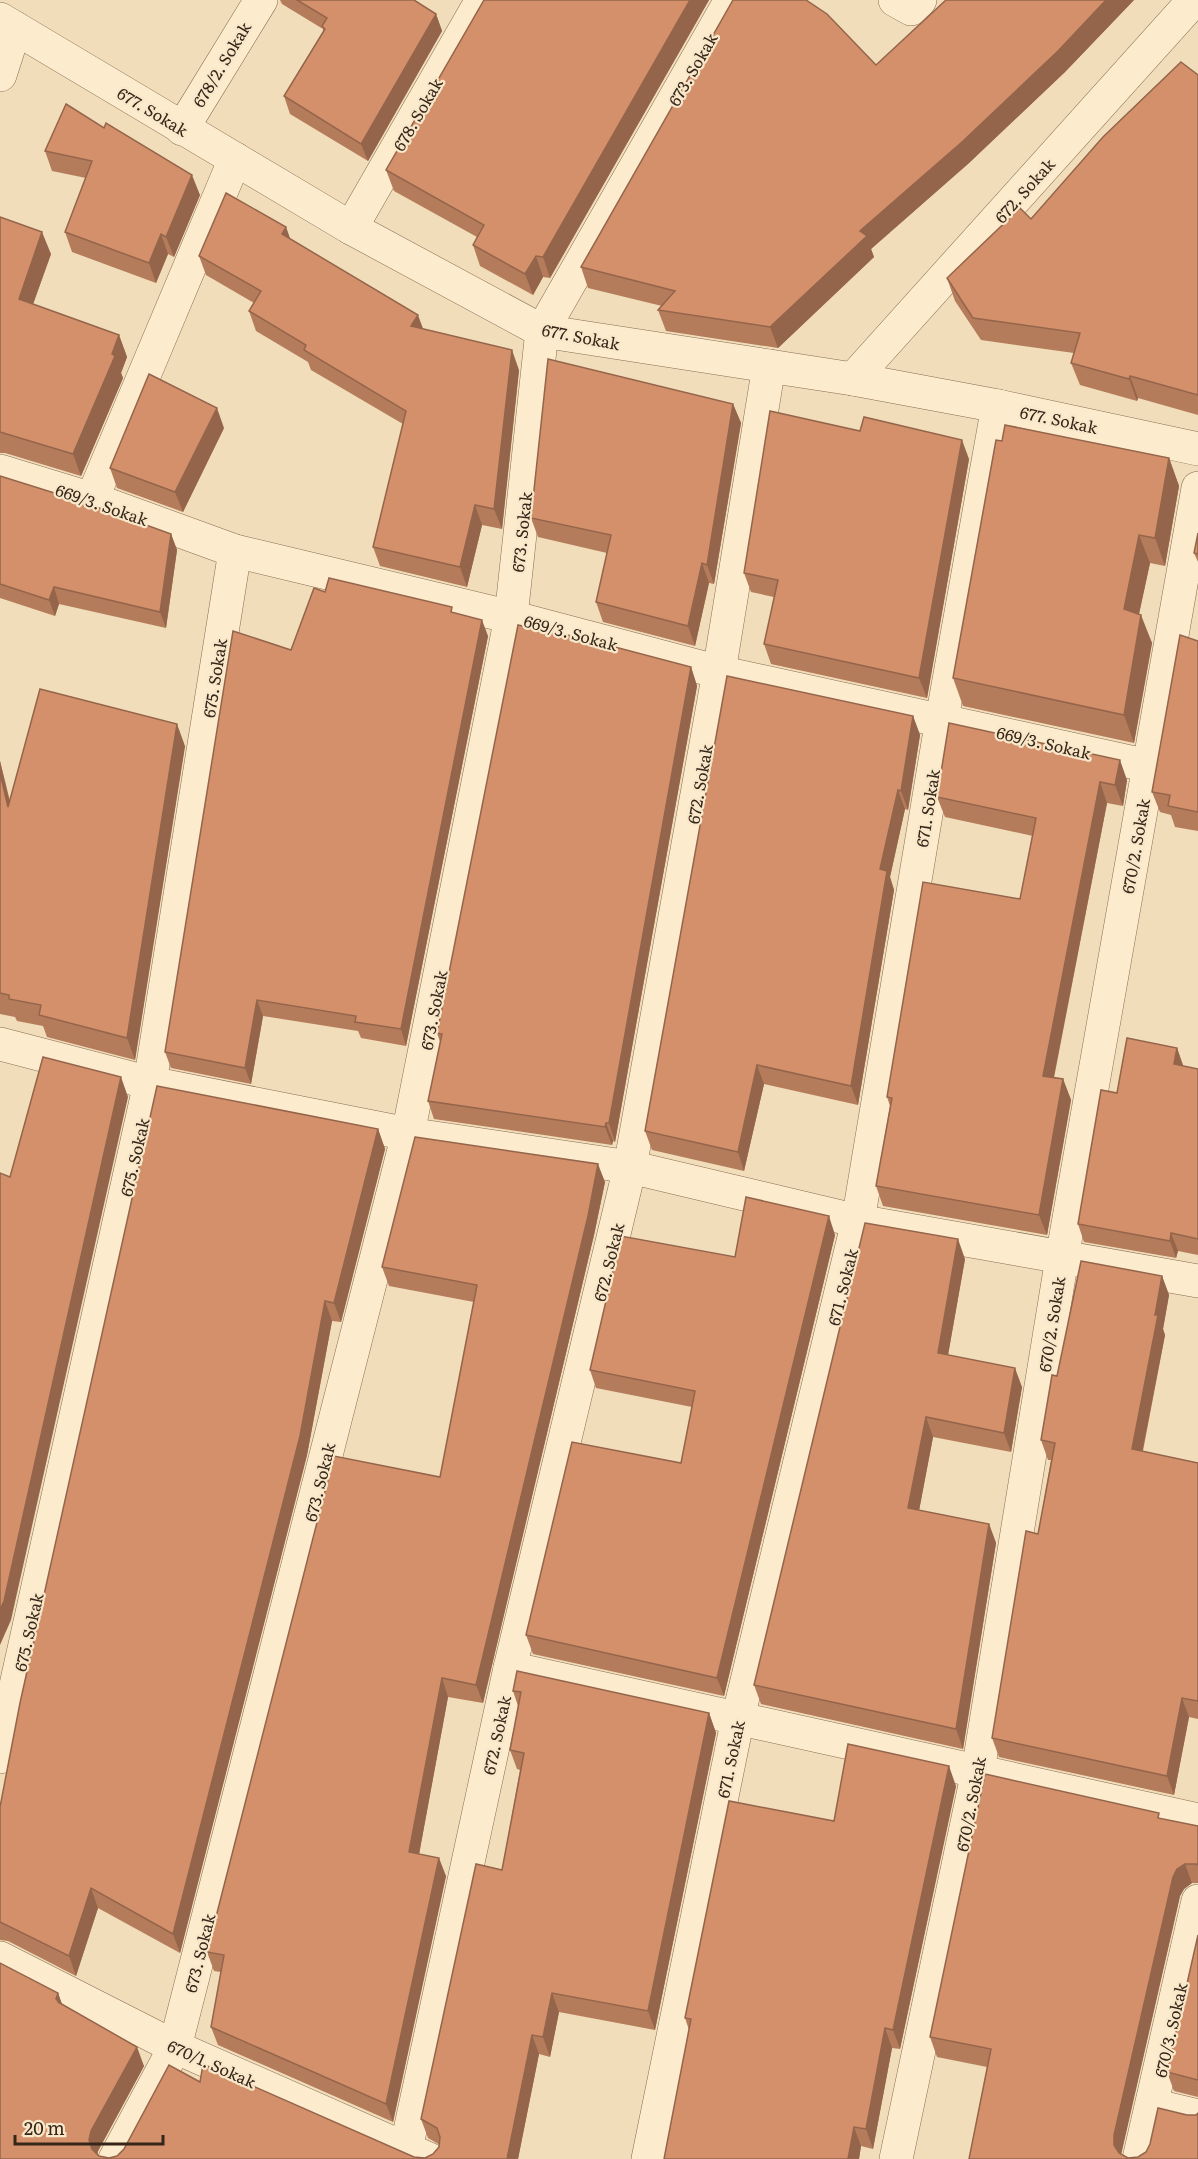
<svg xmlns="http://www.w3.org/2000/svg" width="1198" height="2159" viewBox="0 0 1198 2159" font-family="Literata,serif">
	<style>
		.lines { fill: none; stroke-linecap: round; stroke-linejoin: round }
		.minor-casing { stroke: #896c53; stroke-width: 34 }
		.minor { stroke: #fcebcd; stroke-width: 33 }
		.wall { fill: #b57c5c }
		.shaded-wall { fill: #94654b }
		.building { fill: #d3906b; stroke: #94654b; stroke-width: 1.5 }
		.labels { text-anchor: middle; dominant-baseline: central; stroke-width: 4.5; stroke-linejoin: round; paint-order: stroke }
		.street-label { font-size: 16px; fill: #362519; stroke: #f8e8c9 }
	</style>
	<rect width="100%" height="100%" fill="#f1ddb9"/>
	<g class="lines">
		<defs>
			<g id="minor">
				<path d="M895,0L911,9L920,0"/>
				<path d="M0,19L351,228L542,331L853,379L998,406L1198,449"/>
				<path d="M0,75L15,28"/>
				<path d="M182,129L261,0"/>
				<path d="M351,228L482,0"/>
				<path d="M853,379L1194,0"/>
				<path d="M0,471L92,499L235,551L511,617L719,672L1149,766"/>
				<path d="M92,499L235,159"/>
				<path d="M0,1044L150,1083L408,1134L630,1167L858,1221L1198,1281"/>
				<path d="M510,1668L1198,1820"/>
				<path d="M0,1757L150,1083L235,551"/>
				<path d="M0,1958L175,2047L429,2159"/>
				<path d="M1152,2105L1198,2116"/>
				<path d="M406,2149L510,1668L630,1167L719,672L769,366"/>
				<path d="M115,2159L175,2047L408,1134L511,617L542,331L731,0"/>
				<path d="M648,2159L738,1718L858,1221L942,719L998,406"/>
				<path d="M896,2159L978,1771L1062,1258L1198,488"/>
				<path d="M1139,2159L1198,1901"/>
			</g>
		</defs>
		<use href="#minor" class="minor-casing"/>
		<use href="#minor" class="minor"/>
	</g>
	<g class="wall">
		<path d="M280,0H414L436,14L442,31L368,161L290,114L284,96L323,32V29L282,4Z"/>
		<path d="M484,0H709L550,278L543,277L533,295L480,266L473,245L477,237L394,191L386,170Z"/>
		<path d="M946,0H1134L1065,72L969,163L871,249L874,257L778,348L666,331L658,310L662,306L588,288L581,267L876,65Z"/>
		<path d="M1198,75V415L1138,398L1137,401L1080,385L1071,363L1074,353L981,340L955,301L947,278L1031,219Z"/>
		<path d="M66,104L200,195L174,257L168,254L156,283L72,252L65,232L86,178L52,171L45,151Z"/>
		<path d="M0,217L51,254L33,304L119,335L127,357L121,373L123,378L81,476L5,453H0Z"/>
		<path d="M286,227L290,239L423,329L519,370L502,529L482,525L467,587L380,566L373,547L403,424L311,370L308,362L256,331L249,311L254,303L206,275L199,256Z"/>
		<path d="M733,404L741,423L714,584L709,583L695,646L603,622L596,602L607,553L538,537L531,518Z"/>
		<path d="M224,428L183,512L117,488L110,468Z"/>
		<path d="M1002,441L1169,458L1179,486L1165,566L1150,563L1139,614L1152,643L1134,743L963,706L953,678Z"/>
		<path d="M969,459L927,698L771,664L764,644L774,597L751,592L744,573Z"/>
		<path d="M0,476L171,534L177,550L166,628L59,604L55,616L0,598Z"/>
		<path d="M1198,533V562L1194,553Z"/>
		<path d="M325,592L454,613L488,636L406,1046L361,1038L358,1031L263,1016L251,1084L171,1068L165,1052L291,650Z"/>
		<path d="M1198,641V831L1175,827L1171,815L1160,812L1152,792Z"/>
		<path d="M691,667L697,686L615,1142L613,1141L612,1145L434,1119L428,1101L440,1042L437,1033Z"/>
		<path d="M913,716L920,735L908,810L905,809L890,877L894,890L858,1105L764,1084L744,1171L652,1150L645,1131Z"/>
		<path d="M949,723L1127,780L1123,806L1107,803L1054,1078L1063,1079L1071,1100L1047,1235L883,1206L876,1186L890,1106L887,1097L1020,899L1033,836L945,817L937,797Z"/>
		<path d="M185,746L135,1060L47,1037L43,1026L17,1021L15,1017L0,1014V761L10,801Z"/>
		<path d="M1177,1048L1183,1066L1198,1069V1255L1178,1251L1176,1258L1084,1242L1078,1224L1117,1093Z"/>
		<path d="M378,1129L385,1149L341,1322L332,1321L307,1455L180,1953L98,1908L76,1976L8,1941L0,1940V1807Z"/>
		<path d="M605,1182L594,1235L483,1703L448,1697L419,1854L446,1876L393,2122L218,2045L211,2027L221,1972L214,1971L207,1952L440,1477L474,1302L389,1286L382,1267Z"/>
		<path d="M835,1235L724,1696L533,1654L526,1635L681,1463L692,1407L596,1388L590,1370L735,1257Z"/>
		<path d="M965,1259L948,1355L1022,1387L1011,1452L933,1437L919,1510L989,1524L996,1543L963,1749L761,1704L754,1685Z"/>
		<path d="M1162,1276L1169,1295L1163,1329L1165,1335L1143,1451L1198,1463V1719L1189,1717L1174,1795L999,1757L992,1738L1038,1534L1051,1460H1048L1041,1440L1057,1376Z"/>
		<path d="M513,1691L709,1713L716,1733L655,2030L559,2012L550,2057L539,2054L518,2159H0L58,1993L62,2005L144,2066L98,2151L97,2155L99,2156L109,2158L117,2156L200,2082L414,2157L425,2158L433,2154L440,2145L428,2138L421,2119L502,1870L520,1770L517,1769L510,1750L518,1706Z"/>
		<path d="M956,1786L900,2049L892,2048L873,2149L861,2146L859,2159H664L689,2030L685,2018L834,1821Z"/>
		<path d="M1162,1819L1198,1826V1883H1192L1184,1889L1180,1896L1121,2154L1128,2158L1198,2159H969L987,2067L937,2057L930,2037Z"/>
		<path d="M1198,1935V2097L1174,2091L1167,2072Z"/>
	</g>
	<g class="shaded-wall">
		<path d="M690,0H709L550,278L543,257Z"/>
		<path d="M1106,0H1134L1065,72L969,163L871,249L874,257L778,348L770,327L860,231Z"/>
		<path d="M436,14L442,31L368,161L361,144Z"/>
		<path d="M192,175L200,195L174,257L166,237Z"/>
		<path d="M286,227L293,247L282,234Z"/>
		<path d="M42,232L51,254L27,321L19,299Z"/>
		<path d="M161,234L168,254L156,283L149,263Z"/>
		<path d="M536,256L543,277L533,295L525,274Z"/>
		<path d="M418,315L425,334L411,326Z"/>
		<path d="M119,335L127,357L121,373L123,378L81,476L73,454Z"/>
		<path d="M512,350L519,370L502,529L494,509Z"/>
		<path d="M1130,376L1138,398L1137,401L1129,379Z"/>
		<path d="M733,404L741,423L714,584L707,565Z"/>
		<path d="M217,408L224,428L183,512L175,492Z"/>
		<path d="M962,440L969,459L927,698L919,678Z"/>
		<path d="M1169,458L1179,486L1165,566L1155,538Z"/>
		<path d="M475,505L482,525L467,587L460,567Z"/>
		<path d="M171,534L177,550L166,628L160,612Z"/>
		<path d="M1139,535L1150,563L1134,637L1124,609Z"/>
		<path d="M702,563L709,583L695,646L688,626Z"/>
		<path d="M54,587L59,604L55,616L49,600Z"/>
		<path d="M1141,615L1152,643L1134,743L1124,715Z"/>
		<path d="M482,620L488,636L406,1046L401,1029Z"/>
		<path d="M691,667L697,686L615,1142L609,1123Z"/>
		<path d="M913,716L920,735L908,810L901,791Z"/>
		<path d="M177,724L185,746L135,1060L127,1038Z"/>
		<path d="M1120,760L1127,780L1123,806L1115,785Z"/>
		<path d="M0,761L16,829L8,807L0,773Z"/>
		<path d="M1100,782L1107,803L1050,1096L1043,1076Z"/>
		<path d="M898,790L905,809L890,877L894,890L858,1105L851,1086L880,869Z"/>
		<path d="M257,1000L263,1016L251,1084L245,1068Z"/>
		<path d="M1177,1048L1183,1065L1180,1082L1174,1064Z"/>
		<path d="M757,1065L764,1084L744,1171L738,1152Z"/>
		<path d="M121,1077L128,1097L11,1620L0,1645V1610Z"/>
		<path d="M1063,1079L1071,1100L1047,1235L1039,1215Z"/>
		<path d="M606,1123L613,1141L612,1145L605,1127Z"/>
		<path d="M378,1129L385,1149L341,1322L334,1303Z"/>
		<path d="M598,1164L605,1182L594,1235L483,1703L476,1685Z"/>
		<path d="M829,1216L835,1235L724,1696L717,1678Z"/>
		<path d="M1171,1233L1178,1251L1176,1258L1170,1241Z"/>
		<path d="M958,1239L965,1259L945,1372L938,1353Z"/>
		<path d="M1162,1276L1169,1295L1163,1329L1165,1335L1139,1468L1132,1449Z"/>
		<path d="M325,1301L332,1321L307,1455L180,1953L173,1934Z"/>
		<path d="M1015,1368L1022,1387L1011,1452L1004,1433Z"/>
		<path d="M926,1417L933,1437L916,1527L908,1508Z"/>
		<path d="M989,1524L996,1543L963,1749L956,1729Z"/>
		<path d="M442,1678L448,1697L416,1871L409,1852Z"/>
		<path d="M1182,1698L1189,1717L1174,1795L1167,1776Z"/>
		<path d="M709,1713L716,1733L655,2030L648,2011Z"/>
		<path d="M949,1766L956,1786L900,2049L893,2030Z"/>
		<path d="M439,1858L446,1876L393,2122L386,2104Z"/>
		<path d="M1185,1864L1192,1883L1184,1889L1180,1896L1121,2155V2159L1114,2145V2135L1173,1877L1177,1869Z"/>
		<path d="M91,1888L98,1908L76,1976L69,1956Z"/>
		<path d="M58,1993L65,2012L56,1999Z"/>
		<path d="M552,1993L559,2012L550,2057L543,2037Z"/>
		<path d="M885,2028L892,2048L873,2149L866,2129Z"/>
		<path d="M532,2035L539,2054L518,2159H507Z"/>
		<path d="M137,2047L144,2066L98,2151L96,2159L92,2149L89,2140L91,2131Z"/>
		<path d="M854,2127L861,2146L859,2159H848Z"/>
	</g>
	<g class="building">
		<path d="M297,0H414L436,14L361,144L284,96L325,29L322,26L327,18Z"/>
		<path d="M484,0H690L543,257L536,256L525,274L473,245L484,225L386,170Z"/>
		<path d="M733,0H806L827,14L876,65L946,0H1106L1058,51L962,142L860,231L867,236L770,327L658,310L675,291L581,267Z"/>
		<path d="M1181,62L1198,75V395L1130,376L1129,379L1071,363L1080,333L973,318L947,278L1020,208L1031,219L1103,137Z"/>
		<path d="M66,104L104,128L106,123L192,175L166,237L161,234L149,263L65,232L92,161L45,151Z"/>
		<path d="M226,193L286,227L282,234L418,315L411,326L512,350L494,509L475,505L460,567L373,547L406,411L304,350L306,345L249,311L261,291L199,256Z"/>
		<path d="M0,217L42,232L19,299L119,335L112,354L115,356L73,454L0,432Z"/>
		<path d="M548,359L733,404L707,565L702,563L688,626L596,602L611,535L531,518Z"/>
		<path d="M149,374L217,408L175,492L110,468Z"/>
		<path d="M770,411L860,431L864,417L962,440L919,678L764,644L778,580L744,573Z"/>
		<path d="M1005,425L1169,458L1155,538L1139,535L1124,609L1141,615L1124,715L953,678L996,440L1002,441Z"/>
		<path d="M0,476L80,501L171,534L160,612L54,587L49,600L0,584Z"/>
		<path d="M1198,533V554L1194,553Z"/>
		<path d="M329,578L452,607L451,612L482,620L401,1029L355,1022L356,1016L257,1000L245,1068L165,1052L233,631L291,650L314,588L325,592Z"/>
		<path d="M518,625L577,637L691,667L609,1123H606L605,1127L428,1101L442,1034L437,1033Z"/>
		<path d="M1180,635L1198,641V812L1168,806L1170,795L1152,792Z"/>
		<path d="M727,676L913,716L901,791L898,790L880,869L887,871L851,1086L757,1065L738,1152L645,1131Z"/>
		<path d="M40,689L177,724L127,1038L39,1015L41,1005L9,999V995L0,993V773L8,807Z"/>
		<path d="M949,723L1120,760L1115,785L1100,782L1043,1076L1063,1079L1039,1215L876,1186L892,1098L887,1097L923,882L1020,899L1036,818L937,797Z"/>
		<path d="M1127,1038L1177,1048L1174,1064L1198,1069V1239L1171,1233L1170,1241L1078,1224L1101,1090L1117,1093Z"/>
		<path d="M43,1057L121,1077L4,1601L0,1610V1173L10,1177Z"/>
		<path d="M157,1086L378,1129L334,1303L325,1301L300,1436L173,1934L91,1888L69,1956L0,1922V1807L20,1703Z"/>
		<path d="M415,1137L598,1164L588,1216L476,1685L442,1678L409,1852L439,1858L386,2104L211,2027L224,1955L207,1952L334,1456L440,1477L477,1285L382,1267Z"/>
		<path d="M746,1197L829,1216L717,1678L526,1635L572,1442L681,1463L695,1391L590,1370L621,1236L735,1257Z"/>
		<path d="M865,1223L958,1239L938,1353L1015,1368L1004,1433L926,1417L908,1508L989,1524L956,1729L754,1685Z"/>
		<path d="M1081,1261L1162,1276L1155,1315H1158L1132,1449L1198,1463V1701L1182,1698L1167,1776L992,1738L1026,1531L1038,1534L1055,1443L1041,1440L1052,1375L1057,1376Z"/>
		<path d="M517,1671L709,1713L648,2011L552,1993L543,2037L532,2035L507,2159H0V1963L58,1993L56,1999L58,2001V2002L137,2047L91,2131L89,2140L92,2149L99,2156L109,2158L117,2156L124,2149L169,2065L200,2082L203,2064L414,2157L425,2158L433,2154L439,2147L440,2137L437,2128L421,2119L476,1864L502,1870L524,1753L510,1750L521,1692L513,1691Z"/>
		<path d="M848,1744L949,1766L893,2030L885,2028L866,2129L854,2127L848,2159H664L691,2019L685,2018L729,1801L834,1821Z"/>
		<path d="M985,1774L1159,1813L1158,1818L1198,1826V1865L1196,1864H1185L1177,1869L1173,1877L1114,2135V2145L1119,2153L1128,2158L1138,2157L1146,2152L1150,2144L1158,2108L1187,2115H1196L1198,2113V2159H969L991,2049L930,2037Z"/>
		<path d="M1198,1935V2080L1167,2072Z"/>
	</g>
	<g class="labels">
		<g class="street-label">
			<text transform="translate(221 64) rotate(-59)">678/2. Sokak</text>
			<text transform="translate(692 69) rotate(-60)">673. Sokak</text>
			<text transform="translate(153 111) rotate(31)">677. Sokak</text>
			<text transform="translate(417 114) rotate(-60)">678. Sokak</text>
			<text transform="translate(1024 190) rotate(-48)">672. Sokak</text>
			<text transform="translate(581 336) rotate(11)">677. Sokak</text>
			<text transform="translate(1059 419) rotate(12)">677. Sokak</text>
			<text transform="translate(102 504) rotate(19)">669/3. Sokak</text>
			<text transform="translate(521 532) rotate(-84)">673. Sokak</text>
			<text transform="translate(571 632) rotate(15)">669/3. Sokak</text>
			<text transform="translate(214 678) rotate(-81)">675. Sokak</text>
			<text transform="translate(1044 742) rotate(13)">669/3. Sokak</text>
			<text transform="translate(699 784) rotate(-80)">672. Sokak</text>
			<text transform="translate(927 808) rotate(-81)">671. Sokak</text>
			<text transform="translate(1135 846) rotate(-80)">670/2. Sokak</text>
			<text transform="translate(433 1010) rotate(-79)">673. Sokak</text>
			<text transform="translate(134 1157) rotate(-77)">675. Sokak</text>
			<text transform="translate(608 1262) rotate(-76)">672. Sokak</text>
			<text transform="translate(842 1287) rotate(-76)">671. Sokak</text>
			<text transform="translate(1051 1324) rotate(-81)">670/2. Sokak</text>
			<text transform="translate(319 1482) rotate(-76)">673. Sokak</text>
			<text transform="translate(28 1632) rotate(-77)">675. Sokak</text>
			<text transform="translate(496 1735) rotate(-78)">672. Sokak</text>
			<text transform="translate(730 1759) rotate(-78)">671. Sokak</text>
			<text transform="translate(970 1804) rotate(-79)">670/2. Sokak</text>
			<text transform="translate(199 1953) rotate(-76)">673. Sokak</text>
			<text transform="translate(1170 2030) rotate(-77)">670/3. Sokak</text>
			<text transform="translate(212 2063) rotate(24)">670/1. Sokak</text>
		</g>
	</g>
	<path d="M15 2135v9h148v-9" fill="none" stroke="#362519" stroke-width="3"/>
	<text x="24" y="2135" font-size="18" fill="#362519" stroke="#f8e8c9" stroke-width="4.5" paint-order="stroke">20 m</text>
</svg>
